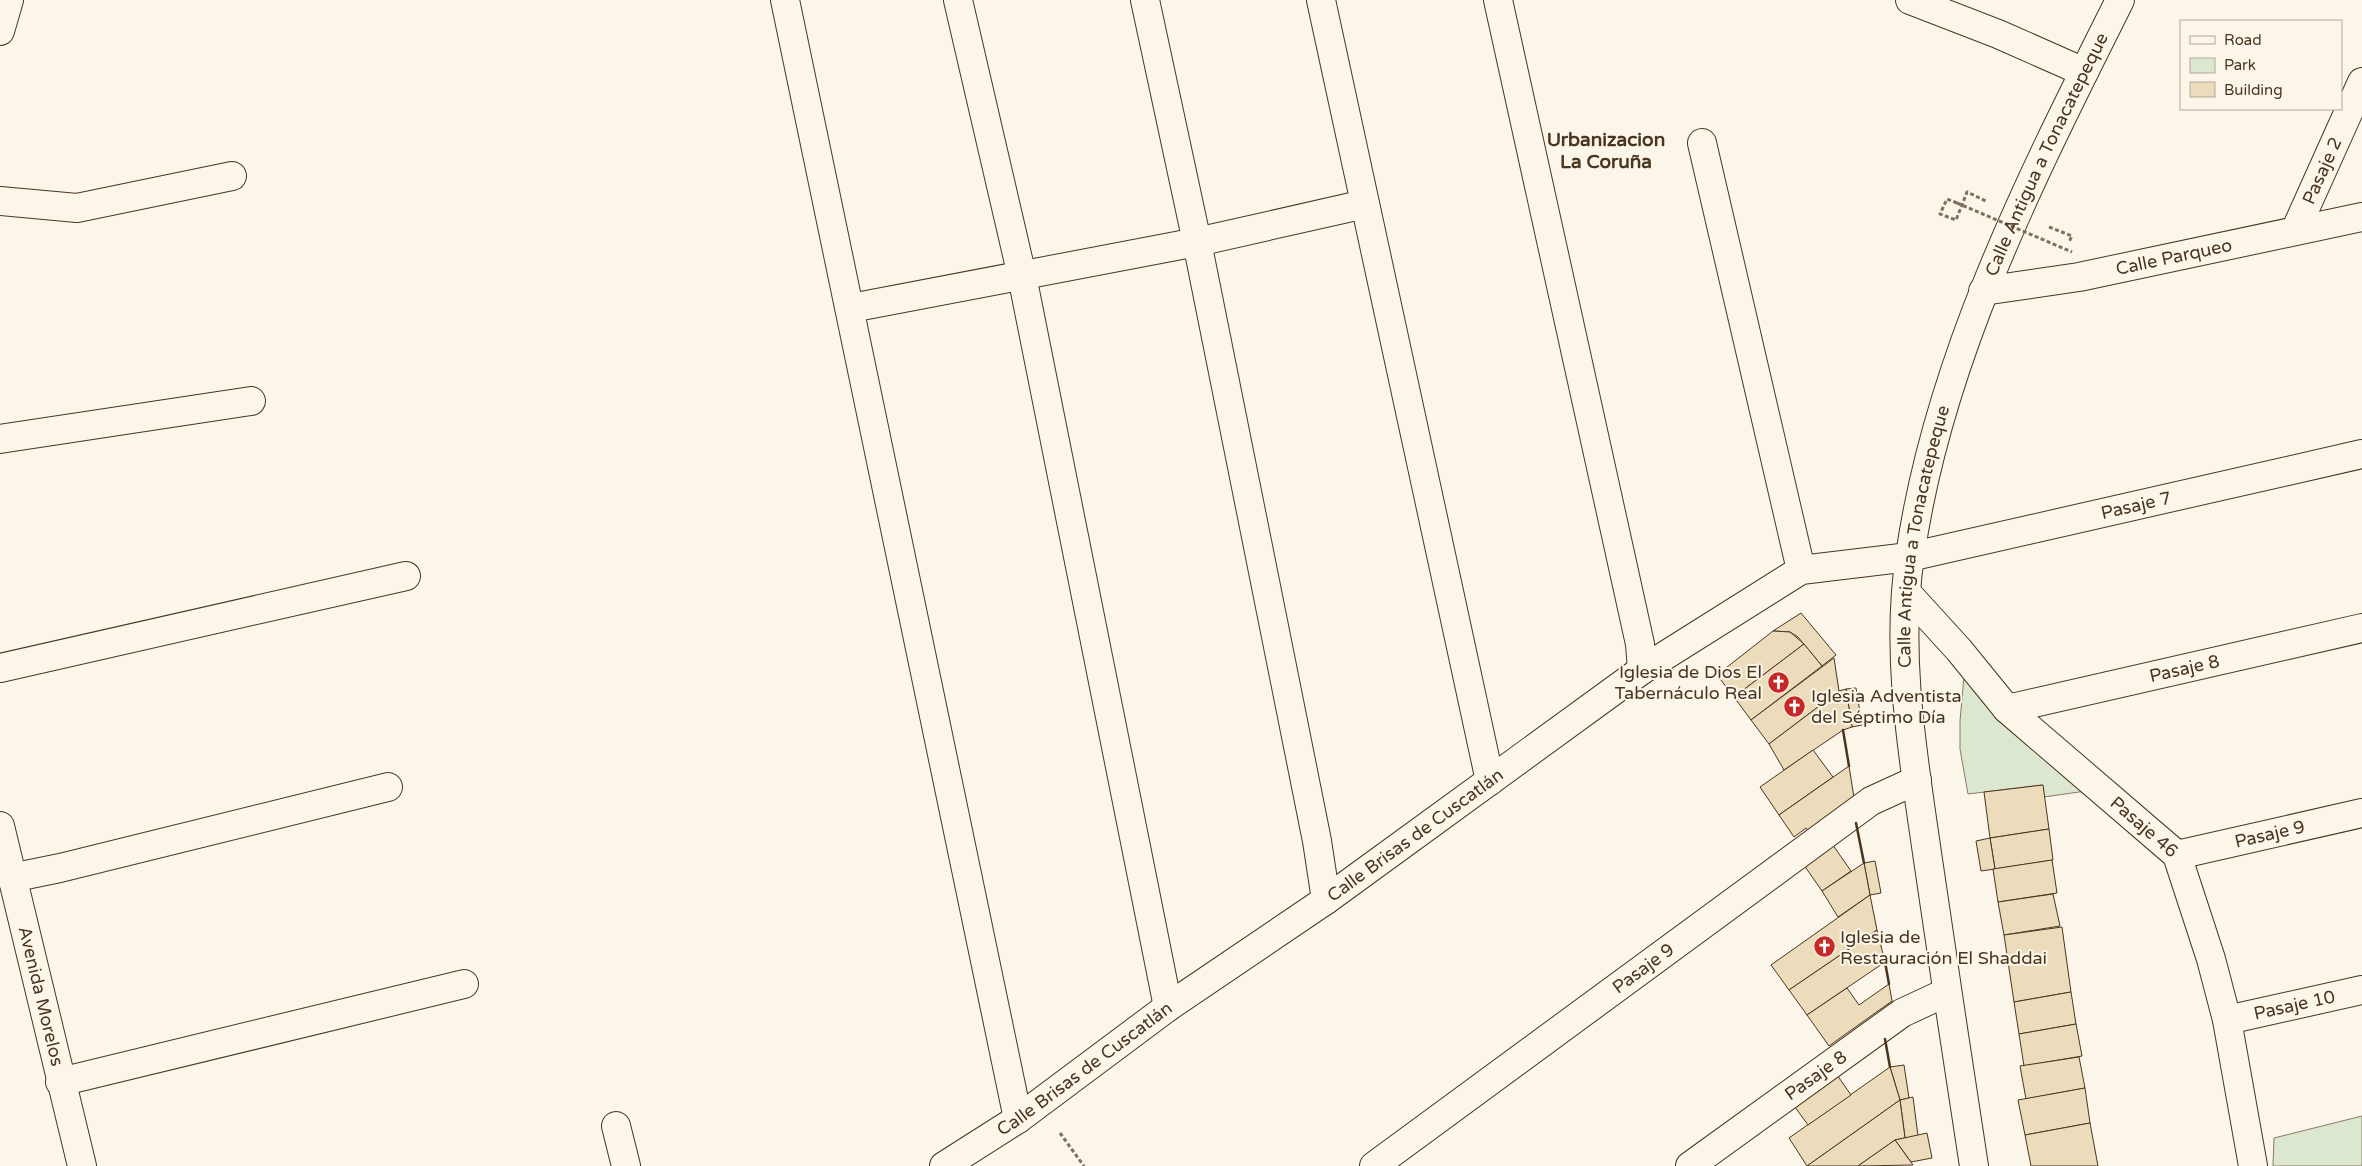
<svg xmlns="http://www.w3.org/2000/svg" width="2362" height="1166" viewBox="0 0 2362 1166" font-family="'Varela Round',sans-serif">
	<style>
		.green { fill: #dce7d0; stroke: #887966 }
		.building { fill: #ecdcbc; stroke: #4a3520 }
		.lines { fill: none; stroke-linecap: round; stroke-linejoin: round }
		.minor-casing { stroke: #4a3520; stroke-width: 30 }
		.major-casing { stroke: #4a3520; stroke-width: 30 }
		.path { stroke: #7f6f5c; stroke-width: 3; stroke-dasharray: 4 2.5; stroke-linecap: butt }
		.minor { stroke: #fbf6e9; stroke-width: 28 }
		.major { stroke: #fbf6e9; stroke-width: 28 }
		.path-bridge { stroke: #7f6f5c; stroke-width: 3; stroke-dasharray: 4 2.5; stroke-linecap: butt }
		.wall { stroke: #4a3520; stroke-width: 2.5 }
		.labels { text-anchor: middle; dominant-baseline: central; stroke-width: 4; stroke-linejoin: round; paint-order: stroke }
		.street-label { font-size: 18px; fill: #4a3520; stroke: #fbf6e9 }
		.poi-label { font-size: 18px; fill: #4a3520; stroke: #fbf6e9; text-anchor: start }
		.neighbourhood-label { font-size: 19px; font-weight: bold; fill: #4a3520; stroke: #fbf6e9 }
	</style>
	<rect width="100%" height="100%" fill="#fbf6e9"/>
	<g class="green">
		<path d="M1965,665L2093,790L2044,797L2042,785L1968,794L1960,749V721Z"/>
		<path d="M2362,1116V1166H2273L2274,1138Z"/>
	</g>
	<g class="building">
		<path d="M1801,613L1836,655L1822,666L1798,637L1790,632L1773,631Z"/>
		<path d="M1773,631L1790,632L1804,644L1734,697L1717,675Z"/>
		<path d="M1804,644L1822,666L1751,720L1734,697Z"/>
		<path d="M1834,658L1839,691L1769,744L1751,720Z"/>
		<path d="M1856,688L1862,725L1852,727L1846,689Z"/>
		<path d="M1846,689L1852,727L1843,730L1784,770L1769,744L1839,691Z"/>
		<path d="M1813,750L1833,777L1779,815L1760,787Z"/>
		<path d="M1849,766L1855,804L1811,835L1806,828L1794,837L1779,815Z"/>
		<path d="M2043,785L2049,829L1990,838L1984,792Z"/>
		<path d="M2049,829L2053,860L1995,869L1990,838Z"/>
		<path d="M1828,838L1851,871L1822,891L1799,858Z"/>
		<path d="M1990,838L1995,869L1981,871L1976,841Z"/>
		<path d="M2052,860L2057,893L1998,902L1993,869Z"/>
		<path d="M1875,861L1881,893L1870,895L1864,863Z"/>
		<path d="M1864,863L1870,895L1838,917L1822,891Z"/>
		<path d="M2053,894L2060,926L2004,935L1998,902Z"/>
		<path d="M1870,895L1877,930L1789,990L1771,965Z"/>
		<path d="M2062,927L2071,992L2014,1002L2004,935Z"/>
		<path d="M1877,930L1885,962L1807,1015L1789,990Z"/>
		<path d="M1889,984L1892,1001L1829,1046L1807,1015L1847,988L1859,1005Z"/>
		<path d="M2071,992L2076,1024L2019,1034L2014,1002Z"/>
		<path d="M2076,1024L2082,1056L2024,1066L2019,1034Z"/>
		<path d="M2079,1057L2085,1088L2026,1099L2020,1066Z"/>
		<path d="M1904,1065L1909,1098L1900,1100L1890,1067Z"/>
		<path d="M1890,1067L1900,1100L1807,1166L1789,1138Z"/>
		<path d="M1835,1072L1851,1095L1808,1125L1792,1103Z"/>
		<path d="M2085,1088L2090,1123L2025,1135L2018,1100Z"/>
		<path d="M1913,1097L1918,1136L1905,1138L1900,1100Z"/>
		<path d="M1900,1100L1905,1138L1895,1140L1858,1166H1807Z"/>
		<path d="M2090,1123L2098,1166H2031L2025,1135Z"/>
		<path d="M1927,1133L1932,1158L1911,1162L1895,1140Z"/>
		<path d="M1895,1140L1913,1165L1858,1166Z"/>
	</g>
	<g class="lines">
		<defs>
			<g id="minor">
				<path d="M785,0L1018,1119"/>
				<path d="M958,0L1022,276L1168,1007"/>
				<path d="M1145,0L1197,242L1317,841L1326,900"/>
				<path d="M1321,0L1490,781"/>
				<path d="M1498,0L1640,644L1642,670"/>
				<path d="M1910,0L1998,34L2084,72"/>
				<path d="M0,31L9,0"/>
				<path d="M1702,143L1801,570"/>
				<path d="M0,201L77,208L232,176"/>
				<path id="s1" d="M2295,231L2362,82"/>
				<path id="s2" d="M1983,291L2079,277L2362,217"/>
				<path d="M851,308L1197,242L1365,204"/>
				<path d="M0,439L251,401"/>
				<path id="s3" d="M1907,593L1959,650L2007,709L2177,855L2211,959L2227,1020L2253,1166"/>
				<path d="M0,668L406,576"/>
				<path id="s4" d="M2007,709L2362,628"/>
				<path id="s5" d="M0,826L82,1166"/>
				<path id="s6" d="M2177,855L2362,813"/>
				<path d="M11,878L60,868L388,787"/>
				<path id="s7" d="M2227,1020L2362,990"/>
				<path d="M60,1082L464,984"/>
				<path d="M616,1126L626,1166"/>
				<path id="s8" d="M944,1166L1018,1119L1168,1007L1326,900L1642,670L1801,570L1909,557L2362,454"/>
				<path id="s9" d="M1374,1166L1871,801L1917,780"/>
				<path id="s10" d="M1690,1166L1902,1013L1947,992"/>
			</g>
			<g id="major">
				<path id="s11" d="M1974,1166C1958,1062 1942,957 1927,853C1913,755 1895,654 1910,556C1938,359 2032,176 2120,0"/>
			</g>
		</defs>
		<use href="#minor" class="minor-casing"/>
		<use href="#major" class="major-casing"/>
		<g class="path">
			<path d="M1957,203L1947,199L1940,214L1956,220L1967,192L1986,201"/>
			<path d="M2049,227L2072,236L2069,242"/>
			<path d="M1060,1133L1084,1166"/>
		</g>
		<use href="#minor" class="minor"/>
		<use href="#major" class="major"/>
		<path class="path-bridge" d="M1957,203L2072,252"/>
		<g class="wall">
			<path d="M1843,730L1849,766"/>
			<path d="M1856,823L1864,863"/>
			<path d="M1885,962L1889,984"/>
			<path d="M1885,1039L1890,1067"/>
		</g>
	</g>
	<defs>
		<symbol id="church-disc" viewBox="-11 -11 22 22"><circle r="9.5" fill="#c62828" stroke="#fbf6e9"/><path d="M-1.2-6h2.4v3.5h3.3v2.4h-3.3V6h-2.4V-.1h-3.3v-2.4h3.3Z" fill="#fff"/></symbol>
	</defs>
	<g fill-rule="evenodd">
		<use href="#church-disc" x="1766" y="670" width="25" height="25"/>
		<use href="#church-disc" x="1782" y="694" width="25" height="25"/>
		<use href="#church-disc" x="1812" y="934" width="25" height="25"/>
	</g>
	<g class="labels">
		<g class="street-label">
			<text stroke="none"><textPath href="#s11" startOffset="1041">Calle Antigua a Tonacatepeque</textPath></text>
			<text stroke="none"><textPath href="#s1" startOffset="66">Pasaje 2</textPath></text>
			<text stroke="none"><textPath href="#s2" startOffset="194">Calle Parqueo</textPath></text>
			<text stroke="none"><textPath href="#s8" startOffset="1386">Pasaje 7</textPath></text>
			<text stroke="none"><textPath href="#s11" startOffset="636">Calle Antigua a Tonacatepeque</textPath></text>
			<text stroke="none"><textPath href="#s4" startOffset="182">Pasaje 8</textPath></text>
			<text stroke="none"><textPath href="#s3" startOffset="334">Pasaje 46</textPath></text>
			<text stroke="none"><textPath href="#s6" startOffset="95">Pasaje 9</textPath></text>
			<text stroke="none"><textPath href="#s8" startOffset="576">Calle Brisas de Cuscatlán</textPath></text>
			<text stroke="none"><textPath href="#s9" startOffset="334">Pasaje 9</textPath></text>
			<text stroke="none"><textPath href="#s5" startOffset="175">Avenida Morelos</textPath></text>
			<text stroke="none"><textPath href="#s7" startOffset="69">Pasaje 10</textPath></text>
			<text stroke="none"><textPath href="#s8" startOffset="171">Calle Brisas de Cuscatlán</textPath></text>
			<text stroke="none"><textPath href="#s10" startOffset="155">Pasaje 8</textPath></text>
		</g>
		<g class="poi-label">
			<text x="1762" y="672" text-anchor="end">Iglesia de Dios El<tspan x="1762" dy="21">Tabernáculo Real</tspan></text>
			<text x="1811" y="696">Iglesia Adventista<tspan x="1811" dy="21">del Séptimo Día</tspan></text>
			<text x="1840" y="937">Iglesia de<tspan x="1840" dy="21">Restauración El Shaddai</tspan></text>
		</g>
		<g class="neighbourhood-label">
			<text x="1606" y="140">Urbanizacion<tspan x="1606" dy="22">La Coruña</tspan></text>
		</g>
	</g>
	<rect x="2180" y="20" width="162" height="90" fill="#fbf6e9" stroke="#b4a999"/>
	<rect x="2190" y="36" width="25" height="8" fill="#fbf6e9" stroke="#b4a999"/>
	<text x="2224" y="45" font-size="15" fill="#4a3520">Road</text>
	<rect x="2190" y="58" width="25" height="15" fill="#dce7d0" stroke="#b4a999"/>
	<text x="2224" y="70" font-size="15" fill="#4a3520">Park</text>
	<rect x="2190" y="82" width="25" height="15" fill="#ecdcbc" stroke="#b4a999"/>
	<text x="2224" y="95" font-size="15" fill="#4a3520">Building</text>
</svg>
